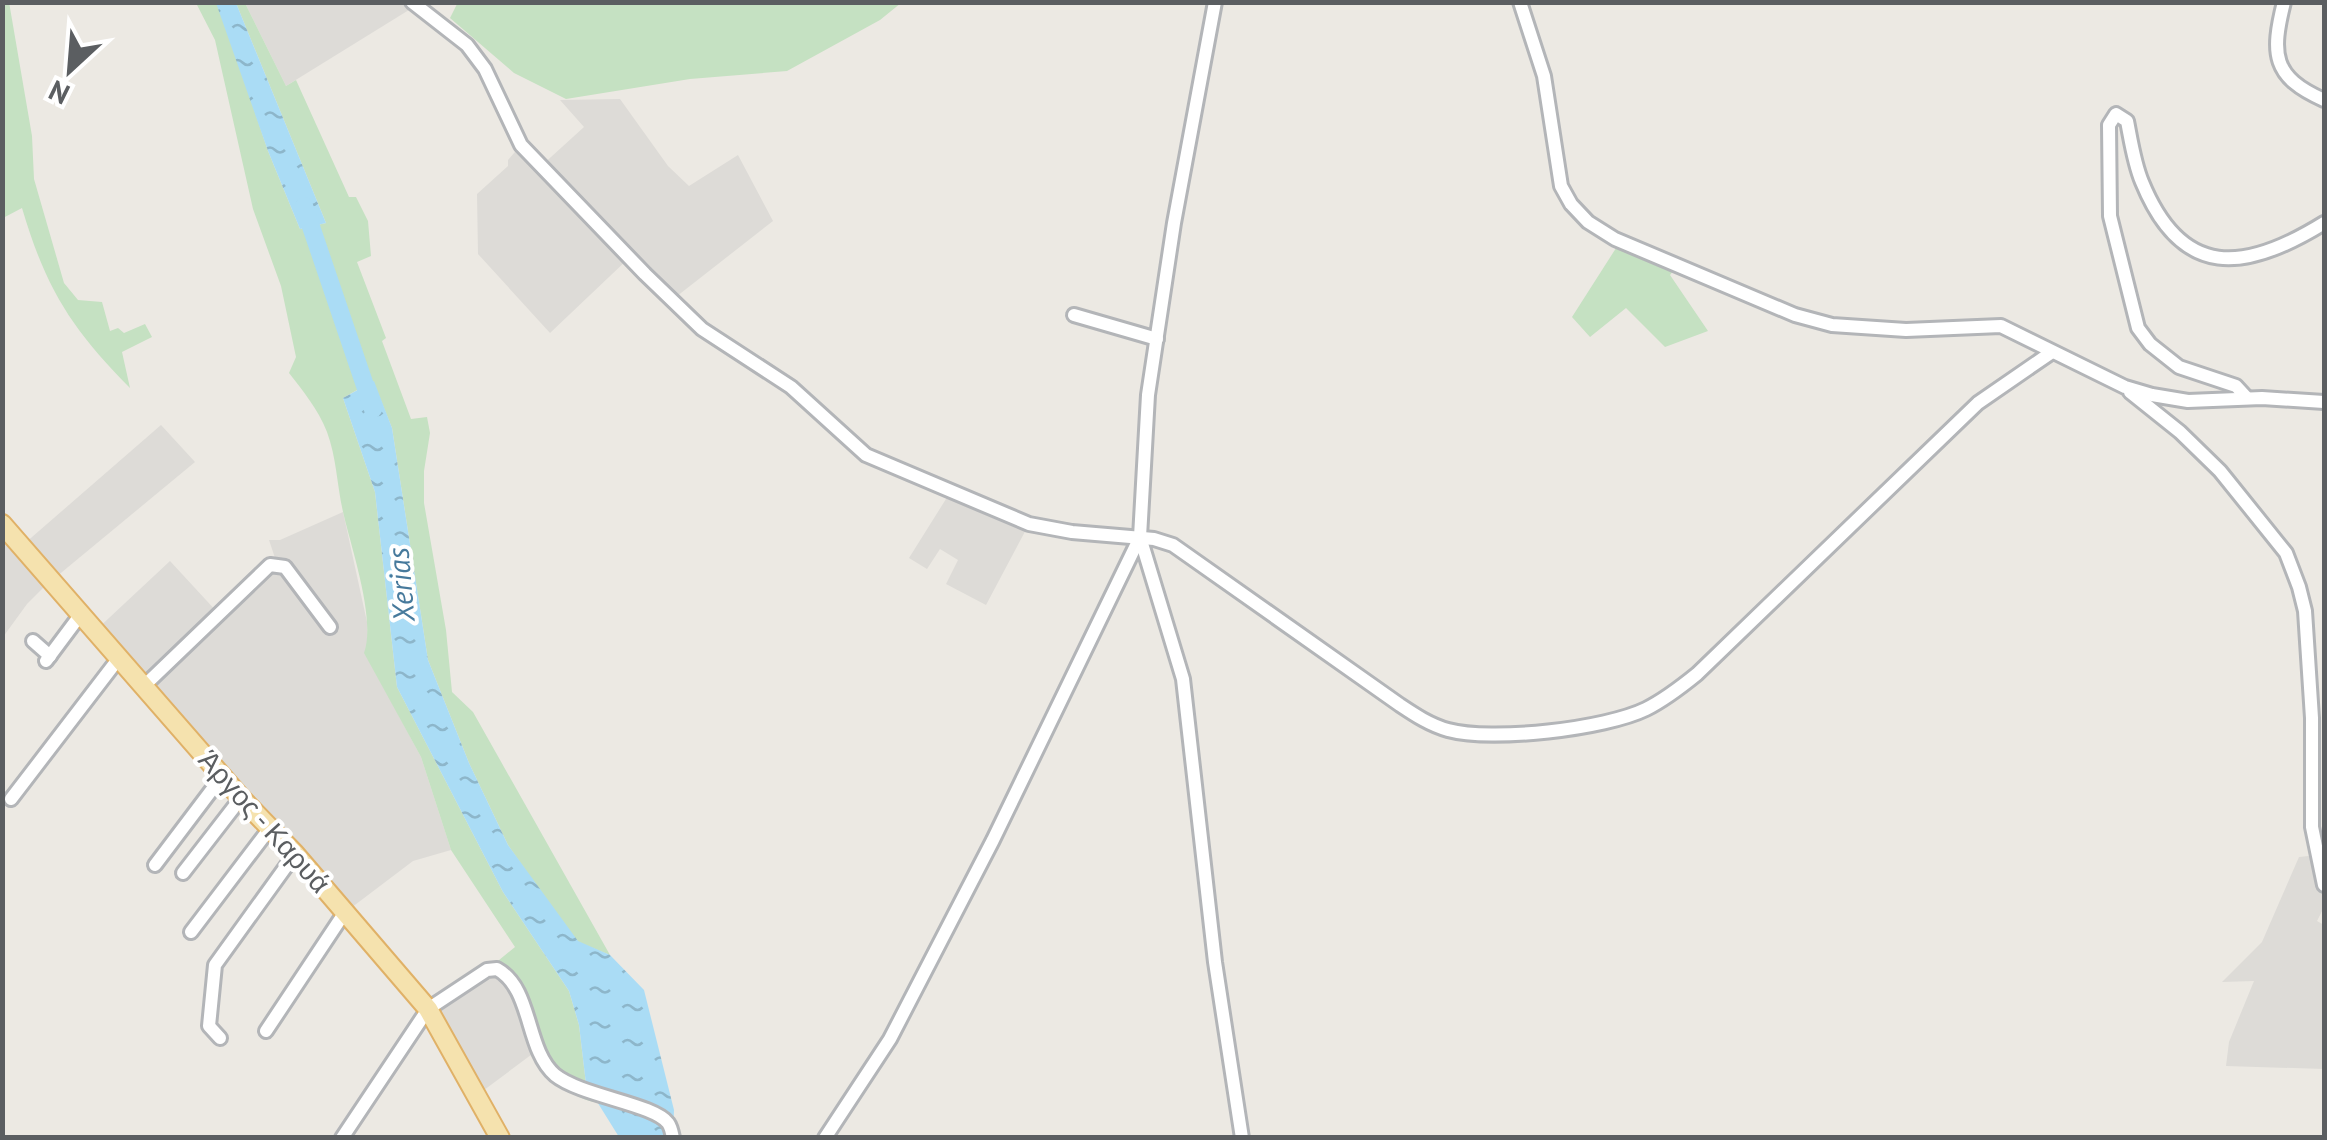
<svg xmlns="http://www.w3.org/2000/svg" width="2327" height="1140" viewBox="0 0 2327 1140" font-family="'PT Sans',sans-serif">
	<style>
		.industrial { fill: #dddbd7 }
		.grass { fill: #c5e1c2 }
		.water { fill: url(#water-ripples) }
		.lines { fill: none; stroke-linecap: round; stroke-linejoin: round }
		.river { stroke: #aadcf5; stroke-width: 18 }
		.minor-casing { stroke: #b3b5b8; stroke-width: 18 }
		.major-casing { stroke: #e0b167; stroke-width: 22 }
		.minor { stroke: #fff; stroke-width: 12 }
		.major { stroke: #f5e2ae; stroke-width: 18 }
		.labels { text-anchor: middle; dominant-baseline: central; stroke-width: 8; stroke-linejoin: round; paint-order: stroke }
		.street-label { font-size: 28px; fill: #5b5e61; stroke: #fff }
		.water-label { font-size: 30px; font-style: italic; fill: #477a9c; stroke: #fff }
	</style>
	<defs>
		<pattern id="water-ripples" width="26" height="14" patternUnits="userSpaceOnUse" patternTransform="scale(2.5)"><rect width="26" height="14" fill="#aadcf5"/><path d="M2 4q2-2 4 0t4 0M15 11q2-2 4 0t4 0" fill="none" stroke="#8db6ca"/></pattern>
	</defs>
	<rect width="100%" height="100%" fill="#ece9e3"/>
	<g class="industrial">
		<path d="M412,2L417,5L286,86L245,3Z"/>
		<path d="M620,99L668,166L689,186L738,155L773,221L672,300L629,258L550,333L478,254L477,194L508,166V160L521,145L540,167L584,127L560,100Z"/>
		<path d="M161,425L195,462L56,577L24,544Z"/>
		<path d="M951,491L1029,524L986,605L946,584L958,560L940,549L927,569L909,558Z"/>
		<path d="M343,512L367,622L368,642L365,653L421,757L451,850L413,861L343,914L94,632L170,561L218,613L277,564L269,540H280Z"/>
		<path d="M3,529L49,582L27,604L3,637Z"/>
		<path d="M2318,855L2324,885V907L2317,921L2324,925V1069L2226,1066L2229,1042L2254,981L2222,982L2262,942L2299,857Z"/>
		<path d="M487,970L504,973L539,1049L480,1093L431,1007Z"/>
	</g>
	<g class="grass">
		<path d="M9,2L32,136L34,179L64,283L78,300L102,302L110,331L118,328L124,333L145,324L152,337L122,352L130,388C71,328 46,289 22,208L3,218L2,3Z"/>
		<path d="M458,2H901V3L880,20L787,71L690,79L566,99L514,73L450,18Z"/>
		<path d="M196,3H216L222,14L268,151L300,229L326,223L236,3H245L286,86L296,80L349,197H356L368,221L371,256L357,262L386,338L382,341L411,419L427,417L430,433L424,471V503L446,630L452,692L473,712L610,955L578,942L548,903L508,845L469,763L428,660L392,428L373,381L343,398L375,492L397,687L503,892L569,991L579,1025L586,1084L600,1103C547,1098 529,1025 512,982L487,970L515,947L451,850L421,757L364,653C376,620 352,550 344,516C337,488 337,459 327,432C318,409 303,391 289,373L296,357L281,286L253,209L215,40Z"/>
		<path d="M1618,245L1673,271L1670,275L1708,331L1665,347L1626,308L1590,337L1572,317Z"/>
	</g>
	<g class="water">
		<path d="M216,3H236L326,223L300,229L268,151Z"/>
		<path d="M374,381L392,428L428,660L469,763L508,845L578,941L610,955L644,990L674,1110L673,1137H619L586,1084L579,1025L569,991L503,892L397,687L375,492L343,398Z"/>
	</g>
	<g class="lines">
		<path class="river" d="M304,206L373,409"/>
		<defs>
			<g id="minor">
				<path d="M412,2L467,45L485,69L521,145L645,274L702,329L791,387L866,455L1029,524L1072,532L1154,539L1173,545L1400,705C1415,715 1430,725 1448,730C1492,742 1605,729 1646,709C1664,700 1681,687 1697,674L1978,403L2052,352"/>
				<path d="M1215,2L1174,223L1148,395L1140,537L1183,679L1215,962L1242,1138"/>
				<path d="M1520,2L1544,76L1561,186L1571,204L1588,222L1615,239L1795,315L1832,325L1906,330L2001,326L2125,387L2152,395L2188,401L2262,398L2324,402"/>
				<path d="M2284,2C2271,54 2272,77 2324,100"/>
				<path d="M1074,315L1157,339"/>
				<path d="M2130,392L2180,432L2220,471L2286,553L2299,587L2305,611L2312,718V827L2324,885"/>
				<path d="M2247,398L2236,386L2179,367L2150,344L2138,328L2110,216L2109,125L2116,114L2127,121C2131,141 2134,163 2142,182C2182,280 2245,272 2324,223"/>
				<path d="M33,641L50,656"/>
				<path d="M46,661L81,614"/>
				<path d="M144,686L270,565L285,567L330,627"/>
				<path d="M11,799L119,658"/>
				<path d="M155,865L223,775"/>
				<path d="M183,873L241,798"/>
				<path d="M191,932L270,828"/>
				<path d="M266,1031L345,912"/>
				<path d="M220,1038L209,1026L215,965L295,854"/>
				<path d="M342,1138L428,1009L487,970L497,969C533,989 525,1049 555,1075C581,1096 654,1104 668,1123C671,1127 672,1133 673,1138"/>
				<path d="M825,1138L890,1039L993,840L1140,537"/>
			</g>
			<path id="major" d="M2,524L241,798L295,854L428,1009L500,1138"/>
		</defs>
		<use href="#minor" class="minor-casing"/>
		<use href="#major" class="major-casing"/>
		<use href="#minor" class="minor"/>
		<use href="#major" class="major"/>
	</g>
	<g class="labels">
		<g class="street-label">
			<text transform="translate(265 821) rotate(48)">Άργος - Καρυά</text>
		</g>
		<g class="water-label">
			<text transform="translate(400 585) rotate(-95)">Xerias</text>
		</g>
	</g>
	<rect width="2327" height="1140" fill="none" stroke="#5b5e61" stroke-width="10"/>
	<g transform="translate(70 70) rotate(206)" stroke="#ffffff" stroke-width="8" paint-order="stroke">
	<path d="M0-8L18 38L0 25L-18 38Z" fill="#5b5e61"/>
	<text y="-15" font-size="28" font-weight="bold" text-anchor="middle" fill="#5b5e61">N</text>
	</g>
</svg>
